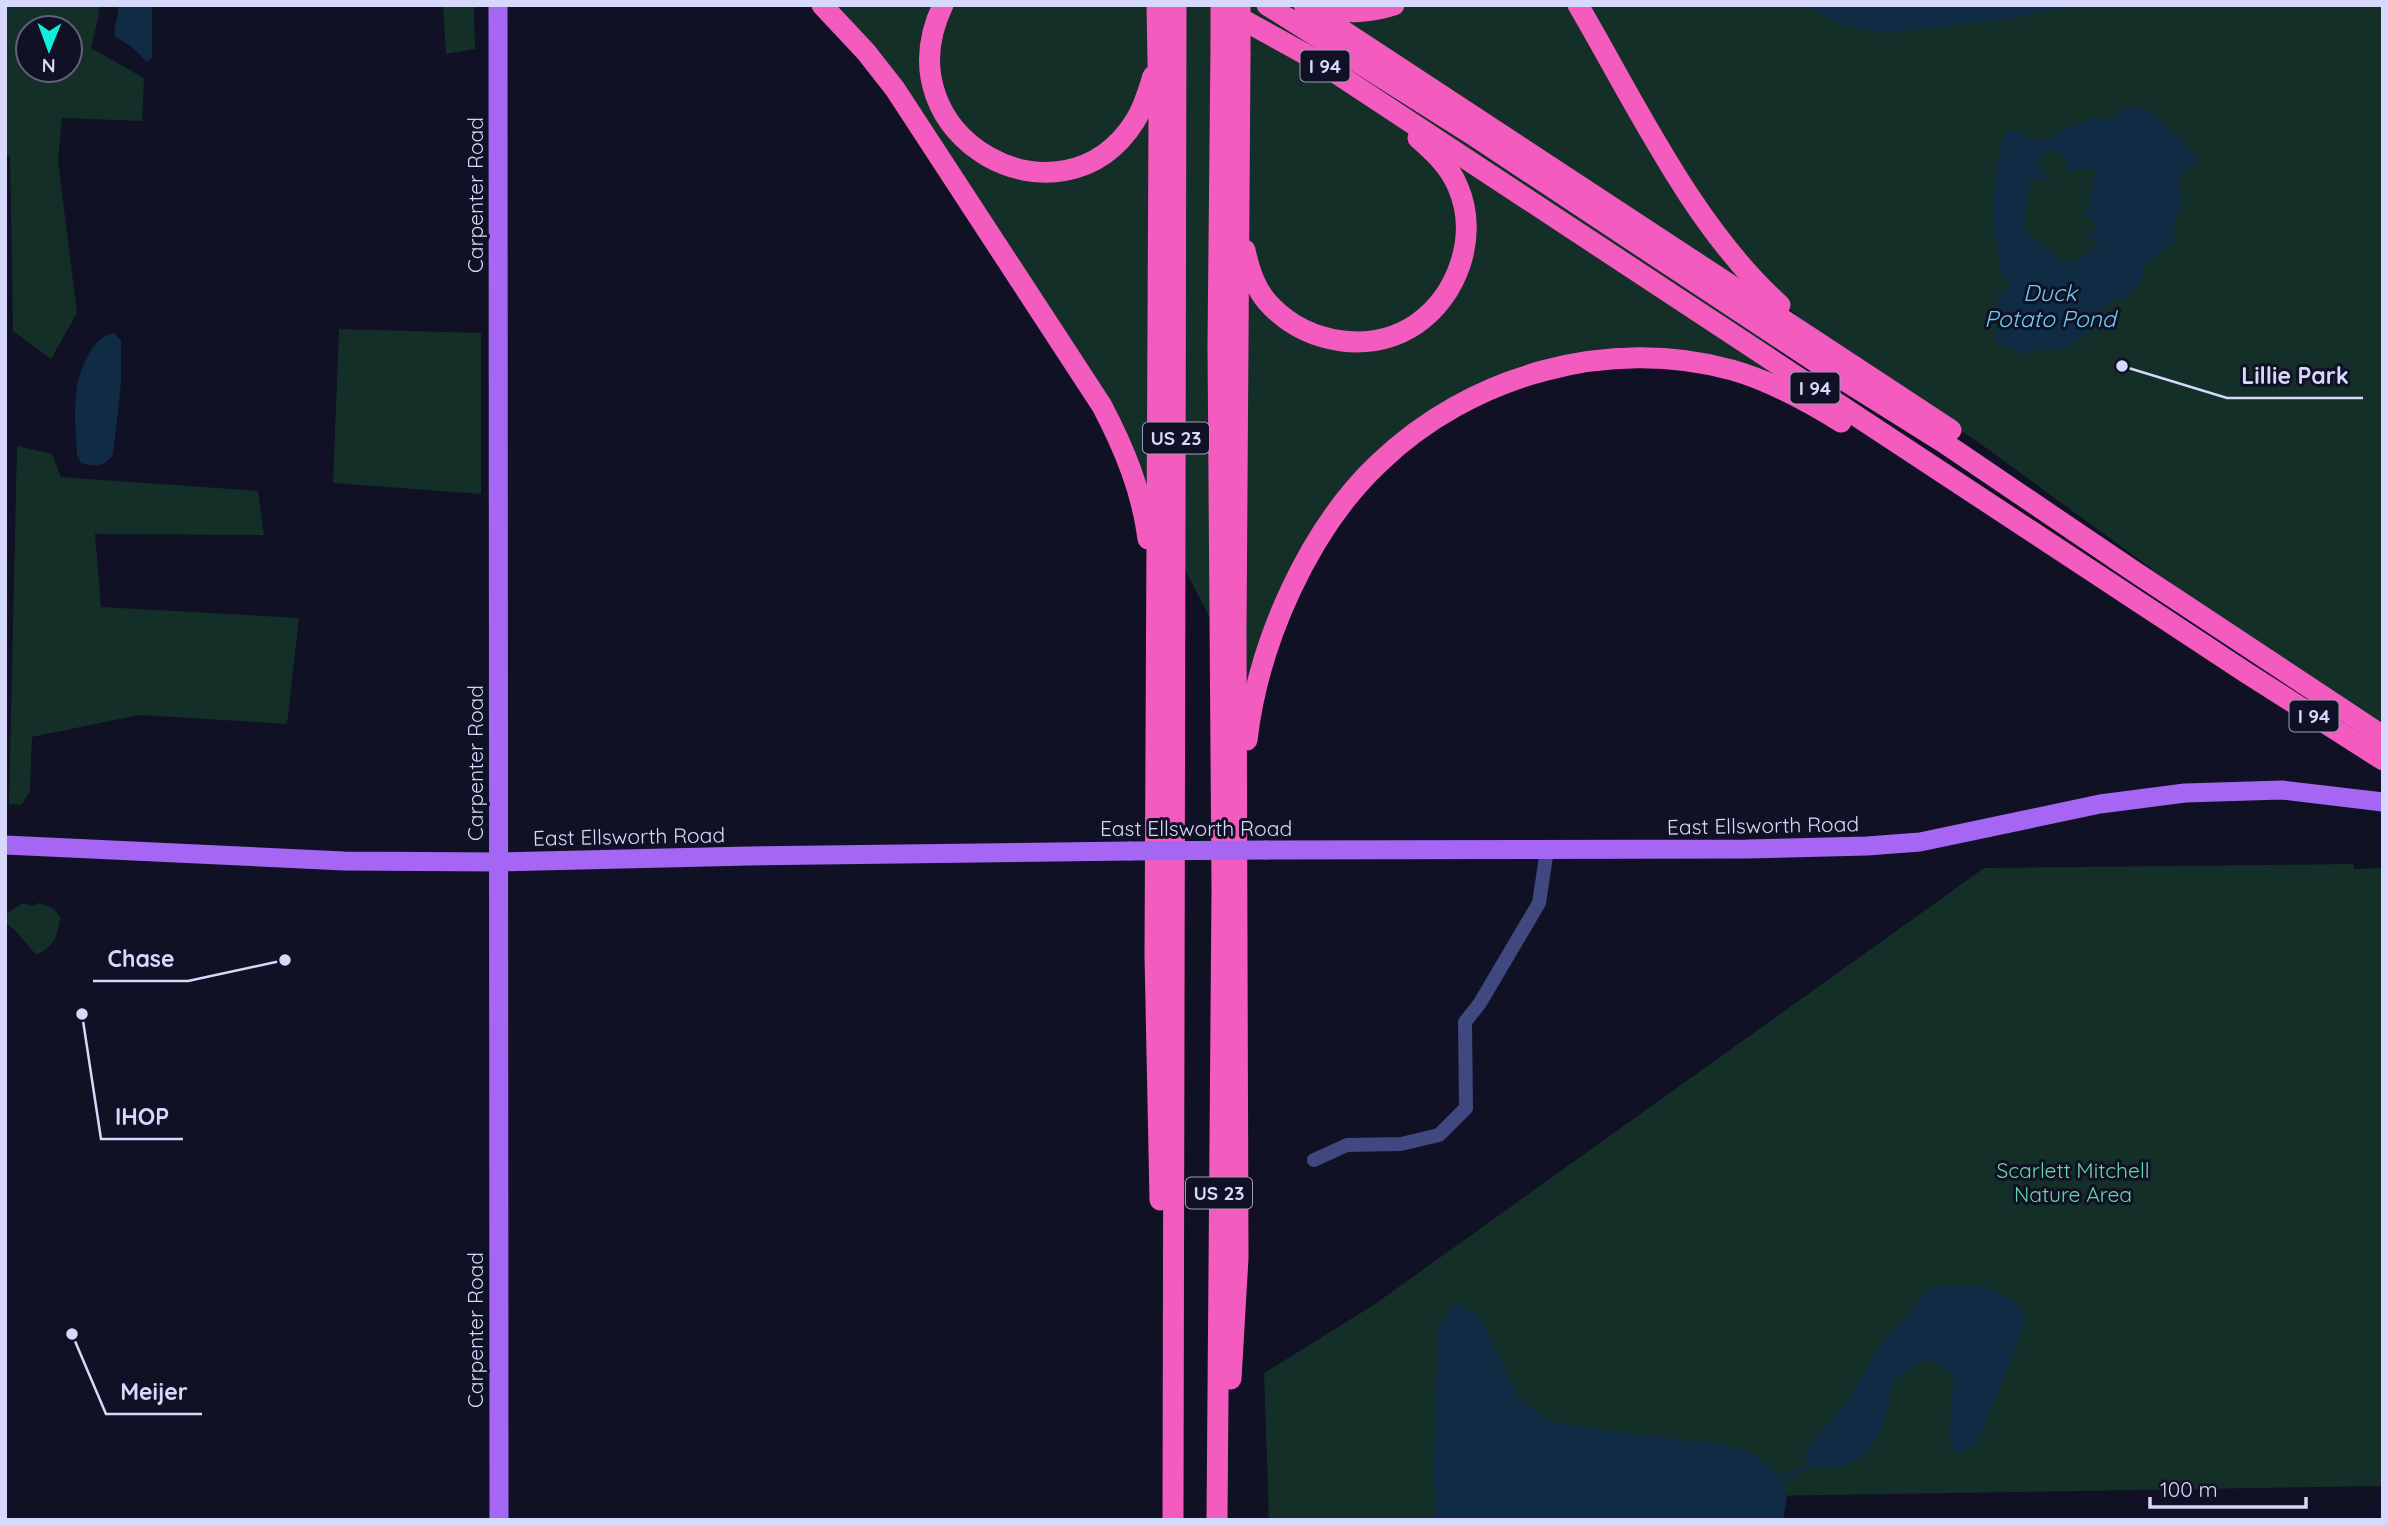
<svg xmlns="http://www.w3.org/2000/svg" width="2388" height="1525" viewBox="0 0 2388 1525" font-family="Quicksand,sans-serif">
	<style>
		.green { fill: #142e28; fill-rule: evenodd }
		.water { fill: #102c44; fill-rule: evenodd }
		.lines { fill: none; stroke-linecap: round; stroke-linejoin: round }
		.stream { stroke: #102c44; stroke-width: 3.5 }
		.minor { stroke: #3f487f; stroke-width: 14 }
		.major { stroke: #a666f4; stroke-width: 19 }
		.highway { stroke: #f35bbe; stroke-width: 21 }
		.major-bridge { stroke: #a666f4; stroke-width: 19 }
		.highway-bridge { stroke: #f35bbe; stroke-width: 21 }
		.labels { text-anchor: middle; dominant-baseline: central; stroke-width: 6; stroke-linejoin: round; paint-order: stroke }
		.shield { fill: #101124; stroke: #9b9dbb; stroke-width: 2 }
		.shield-label { font-size: 19px; font-weight: bold; fill: #d7d9fc }
		.street-label { font-size: 21px; fill: #d7d9fc; stroke: #101124 }
		.park-label { font-size: 21px; fill: #68d7a7; stroke: #101124 }
		.water-label { font-size: 23px; font-style: italic; fill: #6ccdf4; stroke: #101124 }
		.leader { fill: none; stroke: #d7d9fc; stroke-width: 2.5 }
		.callout-dot { fill: #d7d9fc; stroke: #101124; stroke-width: 2.5 }
		.callout-label { font-size: 23px; text-anchor: middle; font-weight: bold; fill: #d7d9fc; stroke: #101124; stroke-width: 6; stroke-linejoin: round; paint-order: stroke }
	</style>
	<rect width="100%" height="100%" fill="#101124"/>
	<g class="green">
		<path d="M5,5H98L99,14L91,48L144,78L142,121L62,118L58,160L77,313L51,359L13,331L10,156L5,154ZM28,28H70V70H28Z"/>
		<path d="M443,5H474L475,49L446,54Z"/>
		<path d="M830,5H1566L1675,192L1745,280L1790,382L1720,358L1624,347L1523,365L1420,416L1343,491L1247,691L1148,497L1116,410L910,96Z"/>
		<path d="M1585,5H2383V725L2186,594L1978,442L1874,375L1801,319L1781,301L1724,236Z"/>
		<path d="M339,329L481,333V494L333,483Z"/>
		<path d="M17,446L52,454L61,477L258,491L264,535L95,534L101,607L299,618L287,724L139,715L32,737L30,792L21,805L9,804Z"/>
		<path d="M2353,864L2354,869L2383,868V1486L1769,1496L1768,1520H1269L1264,1373L1375,1304L1984,868Z"/>
		<path d="M23,903L32,906L39,903L54,909L60,917C59,933 53,950 36,954C26,945 17,929 5,923V915Z"/>
	</g>
	<g class="water">
		<path d="M118,5H152V58L147,62L133,48L115,36C113,25 120,17 118,5Z"/>
		<path d="M1804,5H2078L2009,19L1887,33L1839,24Z"/>
		<path d="M2137,107C2156,110 2187,144 2198,160L2184,171L2177,184C2182,197 2185,204 2175,215L2176,222L2172,230L2177,239L2145,265L2140,283L2122,299L2110,300L2101,313L2102,322C2077,342 2066,356 2031,349L2027,355L2006,346H1996L1997,297L2000,293H2006L2011,283L2000,274C2001,258 1996,246 1994,230C1990,202 1996,156 2007,131H2018L2038,142L2094,117L2108,120L2121,109ZM2048,150L2065,156L2067,164L2066,171L2097,168C2090,184 2093,200 2083,215L2091,218L2097,226L2085,239L2096,238L2099,244L2073,263L2064,261L2023,231L2031,180L2051,178L2039,169L2041,157Z"/>
		<path d="M114,333L121,341V383L113,455C103,467 96,467 81,463L77,455C76,435 74,414 76,394C78,373 91,336 114,333Z"/>
		<path d="M1955,1285L1983,1286L2012,1300L2026,1313L2015,1351L1977,1444L1959,1454L1949,1443L1953,1377L1933,1360L1917,1365L1893,1379C1883,1436 1874,1472 1807,1468L1805,1458L1809,1445L1845,1405L1879,1347L1931,1287Z"/>
		<path d="M1457,1302L1479,1317L1519,1399L1547,1420L1579,1427L1724,1445L1753,1453L1781,1478L1787,1496L1783,1520H1437L1433,1483L1438,1326Z"/>
	</g>
	<g class="lines">
		<path class="stream" d="M1781,1478L1807,1468"/>
		<path class="minor" d="M1314,1160L1347,1145L1401,1144L1439,1135L1466,1108L1465,1022L1480,1003L1539,903L1547,850"/>
		<g class="major">
			<path d="M498,5L499,1520"/>
			<path d="M5,845L344,861L498,862L749,856L1130,851"/>
			<path d="M1266,850L1747,849L1867,846L1920,842L2100,804L2185,793L2282,790L2383,802"/>
		</g>
		<g class="highway">
			<path d="M822,5L866,52L895,89L1102,406C1124,448 1142,491 1148,539"/>
			<path d="M943,5C879,138 1062,237 1135,121C1144,107 1148,92 1153,76"/>
			<path d="M1157,5L1159,116L1155,955L1160,1200"/>
			<path d="M1267,5L1470,133L1828,370L1943,442L2132,570L2383,736"/>
			<path d="M1304,5L1951,430"/>
			<path d="M1317,5C1344,15 1368,13 1394,5"/>
			<path d="M1578,5C1636,104 1694,228 1780,305"/>
			<path d="M1227,11L1316,60L2245,672L2383,760"/>
			<path d="M1245,250C1249,270 1256,292 1272,307C1309,344 1370,354 1415,325C1458,296 1479,236 1458,187C1450,167 1434,152 1418,138"/>
			<path d="M1247,740C1258,644 1308,530 1379,463C1470,375 1609,336 1732,370C1771,381 1807,401 1841,422"/>
			<path d="M1231,1379L1238,1258L1236,632L1240,55"/>
			<path d="M1173,1520L1176,5"/>
			<path d="M1217,1520L1222,890L1218,345L1221,45"/>
		</g>
		<path class="major-bridge" d="M1130,851L1266,850"/>
		<g class="highway-bridge">
			<path d="M1221,5V45"/>
			<path d="M1240,5V55"/>
		</g>
	</g>
	<g class="labels">
		<g class="shield">
			<rect x="1300.5" y="50.5" width="49" height="31" rx="5"/>
			<rect x="1790.5" y="372.5" width="49" height="31" rx="5"/>
			<rect x="1143" y="422.5" width="66" height="31" rx="5"/>
			<rect x="2289.5" y="700.5" width="49" height="31" rx="5"/>
			<rect x="1186" y="1177.5" width="66" height="31" rx="5"/>
		</g>
		<g class="shield-label">
			<text x="1325" y="66">I 94</text>
			<text x="1815" y="388">I 94</text>
			<text x="1176" y="438">US 23</text>
			<text x="2314" y="716">I 94</text>
			<text x="1219" y="1193">US 23</text>
		</g>
		<g class="street-label">
			<text transform="translate(475 195) rotate(-90)">Carpenter Road</text>
			<text transform="translate(475 763) rotate(-90)">Carpenter Road</text>
			<text transform="translate(1763 825) rotate(-1)">East Ellsworth Road</text>
			<text x="1196" y="828">East Ellsworth Road</text>
			<text transform="translate(629 836) rotate(-1)">East Ellsworth Road</text>
			<text transform="translate(475 1330) rotate(-90)">Carpenter Road</text>
		</g>
		<g class="park-label">
			<text x="2073" y="1170">Scarlett Mitchell<tspan x="2073" dy="24">Nature Area</tspan></text>
		</g>
		<g class="water-label">
			<text x="2050" y="292">Duck<tspan x="2050" dy="26">Potato Pond</tspan></text>
		</g>
	</g>
	<path class="leader" d="M2122 366L2227 398H2363M285 960L188 981H93M82 1014L101 1139H183M72 1334L106 1414H202"/>
	<g class="callout-dot">
		<circle cx="2122" cy="366" r="7"/>
		<circle cx="285" cy="960" r="7"/>
		<circle cx="82" cy="1014" r="7"/>
		<circle cx="72" cy="1334" r="7"/>
	</g>
	<g class="callout-label">
		<text x="2295" y="384">Lillie Park</text>
		<text x="141" y="967">Chase</text>
		<text x="142" y="1125">IHOP</text>
		<text x="154" y="1400">Meijer</text>
	</g>
	<rect width="2388" height="1525" fill="none" stroke="#d7d9fc" stroke-width="14"/>
	<g transform="translate(49 49) rotate(181)"><circle r="33" fill="#101124" stroke="#60617a" stroke-width="2"/>
	<path d="M0-5L12 26L0 18L-12 26Z" fill="#12eddc"/>
	<text y="-10" font-size="19" font-weight="bold" text-anchor="middle" fill="#d7d9fc">N</text>
	</g>
	<path d="M2150 1497v10h156v-10" fill="none" stroke="#d7d9fc" stroke-width="3.5"/>
	<text x="2160" y="1497" font-size="21" fill="#d7d9fc" stroke="#101124" stroke-width="5" paint-order="stroke">100 m</text>
</svg>
